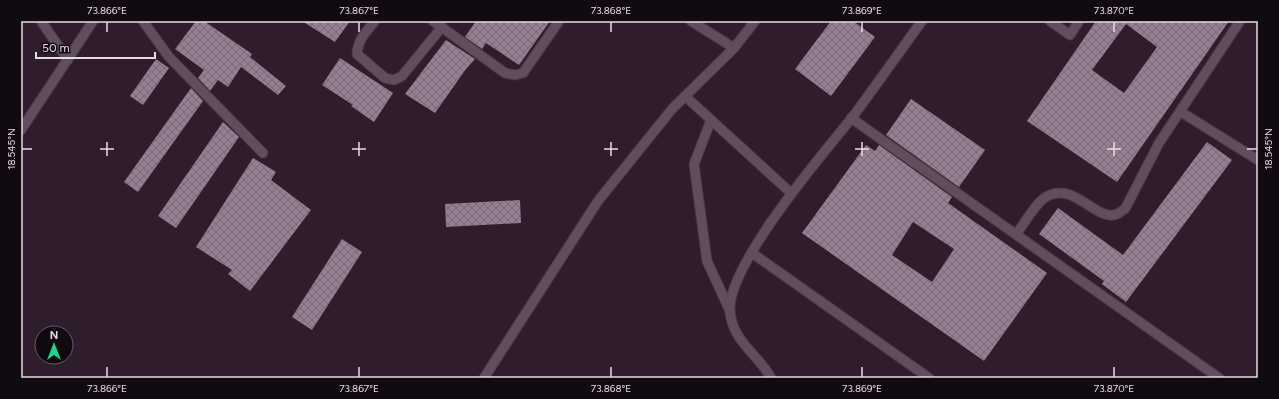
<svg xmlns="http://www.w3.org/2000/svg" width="1279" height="399" viewBox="0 0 1279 399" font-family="Figtree,sans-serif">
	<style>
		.building { fill: url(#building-cross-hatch); fill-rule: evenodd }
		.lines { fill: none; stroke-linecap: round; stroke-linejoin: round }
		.service-casing { stroke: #483a47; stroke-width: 11 }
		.service { stroke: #624d5f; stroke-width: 9 }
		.ticks { fill: none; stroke: #e7dbe5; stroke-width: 1.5 }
		.neatline { fill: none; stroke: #e7dbe5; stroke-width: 1.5 }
		.ticks-label { font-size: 10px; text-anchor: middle; fill: #e7dbe5 }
	</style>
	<defs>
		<pattern id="building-cross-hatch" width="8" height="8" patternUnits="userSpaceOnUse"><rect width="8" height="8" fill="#957e92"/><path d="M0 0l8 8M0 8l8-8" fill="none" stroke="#796977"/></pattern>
	</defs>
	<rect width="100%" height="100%" fill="#2f1d2d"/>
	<g class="building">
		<path d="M196,21H204L252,54L250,57L286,86L278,95L241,67L228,87L218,80L210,91L198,78L204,70L175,49Z"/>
		<path d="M302,21H350L335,42Z"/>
		<path d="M476,21H550L519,65L486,43L482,49L465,37Z"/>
		<path d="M831,21H853L875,37L831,96L795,69Z"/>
		<path d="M1096,21H1229L1117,182L1027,121ZM1126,24L1157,47L1124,93L1092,70Z"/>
		<path d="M446,40L475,59L466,69L435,113L405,94Z"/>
		<path d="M340,58L393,93L374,122L351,106L353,105L322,85Z"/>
		<path d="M156,59L169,68L143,105L130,96Z"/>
		<path d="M191,88L203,101L138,192L124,182Z"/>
		<path d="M911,99L985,150L959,187L886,135Z"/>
		<path d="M223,122L239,137L176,228L158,216Z"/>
		<path d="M1207,142L1232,160L1126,302L1102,284L1104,281L1039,234L1058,208L1123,255Z"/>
		<path d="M866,145L875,151L879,145L952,197L948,203L1047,273L984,361L802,233ZM913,222L954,249L932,282L892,255Z"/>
		<path d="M253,158L276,172L271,180L311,210L250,291L228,274L232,270L196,247Z"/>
		<path d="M520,200L521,223L446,227L445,204Z"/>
		<path d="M342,239L362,252L312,330L292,317Z"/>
	</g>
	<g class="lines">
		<defs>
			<g id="service">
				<path d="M41,21L68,60"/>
				<path d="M143,21L169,57L263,153"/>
				<path d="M375,21C366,32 358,39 357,54L385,78L394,80L402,76L442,27"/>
				<path d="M433,21L505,73L515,75L523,73L559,21"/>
				<path d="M691,21L734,48"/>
				<path d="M1050,21L1070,35L1079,21"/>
				<path d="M685,96L791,193"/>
				<path d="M1181,112L1258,160"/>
				<path d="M851,118L1219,378"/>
				<path d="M711,120L694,164L707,261L730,311"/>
				<path d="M21,130L93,21"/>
				<path d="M1017,233C1025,223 1033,207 1043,199C1072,177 1096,223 1117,214C1120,213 1122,210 1125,209L1159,143L1240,21"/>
				<path d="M752,253L929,378"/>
				<path d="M484,378L598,201L672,109L734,48L755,21"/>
				<path d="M771,378C758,354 733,342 730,312C726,267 821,156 851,119C875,87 898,54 922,21"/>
			</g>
		</defs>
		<use href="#service" class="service-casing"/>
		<use href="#service" class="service"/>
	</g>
	<path class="ticks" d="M107,22V32M359,22V32M611,22V32M862,22V32M1114,22V32M107,142V156M359,142V156M611,142V156M862,142V156M1114,142V156M22,149H32M100,149H114M352,149H366M604,149H618M855,149H869M1107,149H1121M1247,149H1257M107,367V377M359,367V377M611,367V377M862,367V377M1114,367V377"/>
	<rect width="1279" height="399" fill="none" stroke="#120a11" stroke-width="44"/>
	<g transform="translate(54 345)"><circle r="19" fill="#120a11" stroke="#675e66"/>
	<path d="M0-3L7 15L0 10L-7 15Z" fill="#19d989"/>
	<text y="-6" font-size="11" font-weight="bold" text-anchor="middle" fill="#e7dbe5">N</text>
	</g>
	<path d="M36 52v6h119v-6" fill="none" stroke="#e7dbe5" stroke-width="2"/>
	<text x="42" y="52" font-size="12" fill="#e7dbe5" stroke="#120a11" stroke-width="3" paint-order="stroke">50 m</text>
	<rect x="22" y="22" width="1235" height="355" class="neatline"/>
	<g class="ticks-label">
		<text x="107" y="14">73.866°E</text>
		<text x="359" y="14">73.867°E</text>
		<text x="611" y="14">73.868°E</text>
		<text x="862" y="14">73.869°E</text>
		<text x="1114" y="14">73.870°E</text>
		<text transform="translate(11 149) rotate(-90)" y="4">18.545°N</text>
		<text transform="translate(1268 149) rotate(-90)" y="4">18.545°N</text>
		<text x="107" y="392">73.866°E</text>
		<text x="359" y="392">73.867°E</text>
		<text x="611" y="392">73.868°E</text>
		<text x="862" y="392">73.869°E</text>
		<text x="1114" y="392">73.870°E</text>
	</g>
</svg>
